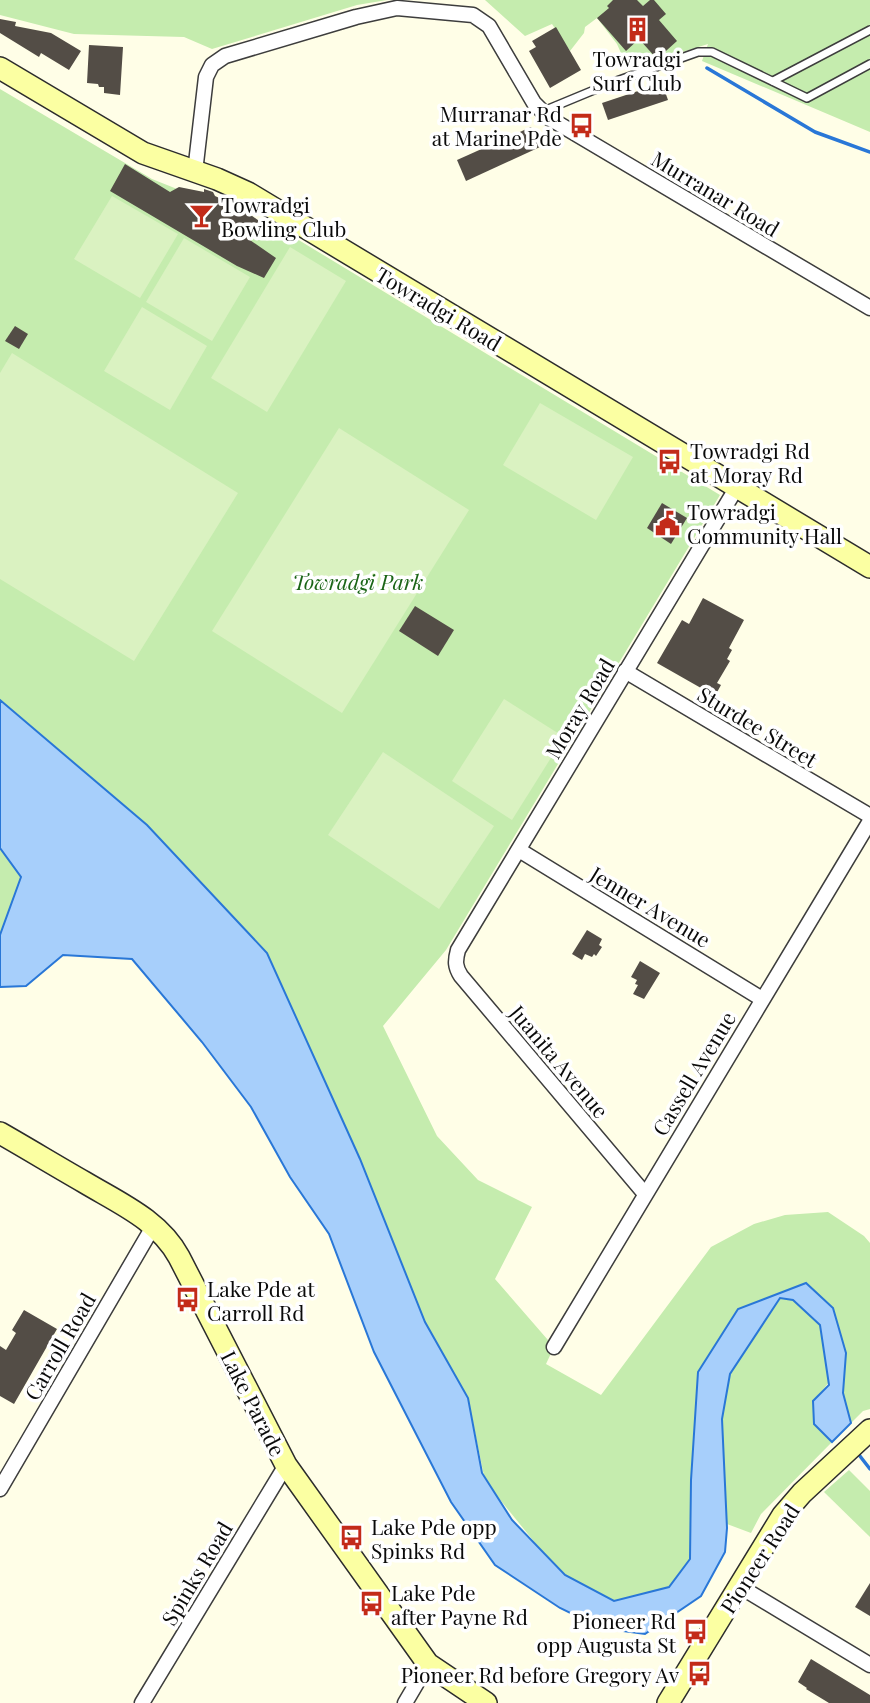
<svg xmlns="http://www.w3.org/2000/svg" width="870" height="1703" viewBox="0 0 870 1703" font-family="'Playfair Display',serif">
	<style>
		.green { fill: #c5ecae }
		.pitch { fill: #daf2c1 }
		.water { fill: #a7cffb; stroke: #2977d7; stroke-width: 2 }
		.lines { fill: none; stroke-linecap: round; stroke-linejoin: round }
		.stream { stroke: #2977d7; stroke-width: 3.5 }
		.building { fill: #534d46 }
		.lane-casing { stroke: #3d3d3d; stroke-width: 10 }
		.street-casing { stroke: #3d3d3d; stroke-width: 17 }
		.secondary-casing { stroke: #2c2c2c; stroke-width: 24 }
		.lane { stroke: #fff; stroke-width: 7 }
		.street { stroke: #fff; stroke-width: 14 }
		.secondary { stroke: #fbffa2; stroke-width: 21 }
		.labels { text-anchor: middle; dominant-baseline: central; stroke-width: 7; stroke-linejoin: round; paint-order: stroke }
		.poi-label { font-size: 21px; fill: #0a0a0a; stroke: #fff; text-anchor: start }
		.street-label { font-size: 21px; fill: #0a0a0a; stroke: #fff }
		.park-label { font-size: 21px; font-style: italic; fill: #1b6517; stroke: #fff }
	</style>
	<rect width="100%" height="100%" fill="#fffee7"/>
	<g class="green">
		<path d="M0,0H387L357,5L212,49L184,37L74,34L0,15Z"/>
		<path d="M485,0H870V132L702,61L708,44L628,69L617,44L597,18L585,27L584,33L570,51L552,24L525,36Z"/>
		<path d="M0,89L152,179L287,233L720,495L446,950L383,1026L437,1136L478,1180L532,1207L495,1279L554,1347L546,1364L601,1395L711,1247L754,1224L785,1215L828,1212L864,1236L870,1243V1409L863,1411L851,1423L843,1393L846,1353L807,1283L776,1297L694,1427L690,1559L669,1587L614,1601L565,1575L536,1544L485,1481L468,1398L425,1322L0,703Z"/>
		<path d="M0,848L21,877L0,935Z"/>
		<path d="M780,1298L793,1300L820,1325L829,1382L814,1401V1423L832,1442L761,1514L751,1533L727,1524L722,1419L730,1374Z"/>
		<path d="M849,1470L870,1491V1537L824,1492Z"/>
	</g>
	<g class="pitch">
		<path d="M112,196L178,234L140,298L74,259Z"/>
		<path d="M184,238L250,277L212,341L146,302Z"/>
		<path d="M290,247L346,281L267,412L211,378Z"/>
		<path d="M142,307L207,346L170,410L104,371Z"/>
		<path d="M12,353L238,493L134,661L0,579V373Z"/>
		<path d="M540,403L633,457L596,520L503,465Z"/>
		<path d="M339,428L469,510L342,713L212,631Z"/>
		<path d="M504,699L564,737L512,820L452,781Z"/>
		<path d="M383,752L494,826L439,909L328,835Z"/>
	</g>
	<path class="water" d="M0,700L147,825L267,953L360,1159L425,1322L468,1398L482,1473L512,1520L565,1575L614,1601L669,1587L690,1559L691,1480L698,1372L738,1309L806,1283L833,1308L846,1353L843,1393L851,1423L832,1442L814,1424L813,1401L829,1385L820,1325L793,1300L780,1298L730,1374L722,1419L727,1528L725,1552L701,1596L645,1634L601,1628L560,1608L495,1565L451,1502L374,1352L329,1234L290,1177L251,1107L202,1042L132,959L63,955L26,986L0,987V935L21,877L0,848Z"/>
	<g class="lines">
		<g class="stream">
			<path d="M707,68L815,132L870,152"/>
			<path d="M856,1451L870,1469"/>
		</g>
	</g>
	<g class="building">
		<path d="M613,0H637L643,6L650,0H654L666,14L659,20L677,41L657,59L639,39L626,51L597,18L609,8L607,6Z"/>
		<path d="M0,19L16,22L15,26L51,33L81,51L69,70L41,53L39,57L0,33Z"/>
		<path d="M556,27L581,70L550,88L529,51L536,47L532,41Z"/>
		<path d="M89,45L123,47L120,95L104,93V87H99L98,84L87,83Z"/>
		<path d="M662,83L668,100L608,120L602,103Z"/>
		<path d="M531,127L540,147L466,181L457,160Z"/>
		<path d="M125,164L170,192L179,187L204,192V189L213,192L215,196L241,208L262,223L247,238L276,258L264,278L237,266L110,191Z"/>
		<path d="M15,326L28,334L19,349L5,341Z"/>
		<path d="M662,503L687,518L671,544L647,528Z"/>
		<path d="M703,598L744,620L729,648L732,650L727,659L730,661L717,683L721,685L715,696L657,663L682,620L689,624Z"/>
		<path d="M415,606L454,630L438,656L399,631Z"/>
		<path d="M587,930L602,939L599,945L602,947L596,956L594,954L592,957L585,954L582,960L572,954Z"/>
		<path d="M640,961L660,973L644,999L633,994L638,985L635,984L637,980L631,977Z"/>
		<path d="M24,1310L57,1329L14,1404L0,1396V1346L6,1350L16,1333L12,1330Z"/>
		<path d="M870,1583V1616L855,1607Z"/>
		<path d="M811,1659L870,1695V1703H829L806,1689L807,1688L798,1682Z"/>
	</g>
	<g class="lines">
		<defs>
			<g id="lane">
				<path d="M773,81L870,30"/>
				<path d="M541,112L611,83L698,52H712L807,98L870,64"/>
			</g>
			<g id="street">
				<path d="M195,172L206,77L212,65L225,56L356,17L397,8L473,15L489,26L534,103L549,118L870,308"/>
				<path d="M625,671L870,816"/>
				<path d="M519,850L762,999"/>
				<path d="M645,1194L461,976C455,967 455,961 458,950L737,487"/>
				<path d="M554,1347L870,821"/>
				<path d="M0,1489L154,1225"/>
				<path d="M739,1586L870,1665"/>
				<path d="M142,1703L286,1465"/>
				<path d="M405,1703L428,1664"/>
			</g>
			<g id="secondary">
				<path d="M0,68L143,153L217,179L248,193L870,567"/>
				<path d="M0,1133C28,1149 56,1166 84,1182C119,1203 159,1220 179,1257L286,1465L428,1664L486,1703"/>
				<path d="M668,1703L783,1515L802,1493L870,1430"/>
			</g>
		</defs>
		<use href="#lane" class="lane-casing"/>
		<use href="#street" class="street-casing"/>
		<use href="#secondary" class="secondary-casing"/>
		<use href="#lane" class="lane"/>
		<use href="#street" class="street"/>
		<use href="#secondary" class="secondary"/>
	</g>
	<defs>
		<symbol id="building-bare" viewBox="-9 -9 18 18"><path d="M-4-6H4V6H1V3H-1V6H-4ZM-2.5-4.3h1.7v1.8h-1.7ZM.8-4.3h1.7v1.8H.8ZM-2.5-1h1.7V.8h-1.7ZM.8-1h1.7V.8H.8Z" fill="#c32b19" stroke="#fff" stroke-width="2.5" paint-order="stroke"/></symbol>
		<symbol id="bus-bare" viewBox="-9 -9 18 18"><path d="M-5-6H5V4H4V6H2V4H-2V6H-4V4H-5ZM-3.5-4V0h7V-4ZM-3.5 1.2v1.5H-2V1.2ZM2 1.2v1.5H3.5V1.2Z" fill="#c32b19" stroke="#fff" stroke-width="2.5" paint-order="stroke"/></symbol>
		<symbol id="bar-bare" viewBox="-9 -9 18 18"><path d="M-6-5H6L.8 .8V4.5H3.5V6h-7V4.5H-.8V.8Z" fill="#c32b19" stroke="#fff" stroke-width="2.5" paint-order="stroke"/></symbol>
		<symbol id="civic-bare" viewBox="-9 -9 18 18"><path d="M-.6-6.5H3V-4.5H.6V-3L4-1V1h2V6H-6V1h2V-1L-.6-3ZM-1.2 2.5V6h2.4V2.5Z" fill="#c32b19" stroke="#fff" stroke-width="2.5" paint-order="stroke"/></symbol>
	</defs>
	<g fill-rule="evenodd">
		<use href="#building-bare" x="620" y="12" width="35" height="35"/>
		<use href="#bus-bare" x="564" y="108" width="35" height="35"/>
		<use href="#bar-bare" x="184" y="198" width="35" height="35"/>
		<use href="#bus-bare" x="652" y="444" width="35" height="35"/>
		<use href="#civic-bare" x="650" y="506" width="35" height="35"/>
		<use href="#bus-bare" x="170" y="1282" width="35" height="35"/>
		<use href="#bus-bare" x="334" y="1520" width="35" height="35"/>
		<use href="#bus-bare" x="354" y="1586" width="35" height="35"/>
		<use href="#bus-bare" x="678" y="1614" width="35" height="35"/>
		<use href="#bus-bare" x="682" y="1656" width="35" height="35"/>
	</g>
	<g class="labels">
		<g class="poi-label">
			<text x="637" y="58" text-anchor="middle">Towradgi<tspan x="637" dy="24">Surf Club</tspan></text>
			<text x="562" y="113" text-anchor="end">Murranar Rd<tspan x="562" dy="24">at Marine Pde</tspan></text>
			<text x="221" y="204">Towradgi<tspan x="221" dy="24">Bowling Club</tspan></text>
			<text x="690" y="450">Towradgi Rd<tspan x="690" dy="24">at Moray Rd</tspan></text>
			<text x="687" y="511">Towradgi<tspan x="687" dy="24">Community Hall</tspan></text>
			<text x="207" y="1288">Lake Pde at<tspan x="207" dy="24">Carroll Rd</tspan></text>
			<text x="371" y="1526">Lake Pde opp<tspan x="371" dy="24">Spinks Rd</tspan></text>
			<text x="391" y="1592">Lake Pde<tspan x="391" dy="24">after Payne Rd</tspan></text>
			<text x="676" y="1620" text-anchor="end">Pioneer Rd<tspan x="676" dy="24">opp Augusta St</tspan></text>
			<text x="679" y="1674" text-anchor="end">Pioneer Rd before Gregory Av</text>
		</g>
		<g class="street-label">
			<text transform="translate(716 193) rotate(31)">Murranar Road</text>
			<text transform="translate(439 308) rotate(31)">Towradgi Road</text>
			<text transform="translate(579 708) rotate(-59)">Moray Road</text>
			<text transform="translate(758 726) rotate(31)">Sturdee Street</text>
			<text transform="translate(651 906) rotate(31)">Jenner Avenue</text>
			<text transform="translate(560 1061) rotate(50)">Juanita Avenue</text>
			<text transform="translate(693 1073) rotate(-59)">Cassell Avenue</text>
			<text transform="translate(59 1346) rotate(-60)">Carroll Road</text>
			<text transform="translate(254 1403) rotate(63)">Lake Parade</text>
			<text transform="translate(759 1558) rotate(-57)">Pioneer Road</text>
			<text transform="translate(196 1573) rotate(-59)">Spinks Road</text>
		</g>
		<g class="park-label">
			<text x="358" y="581">Towradgi Park</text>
		</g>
	</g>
</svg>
